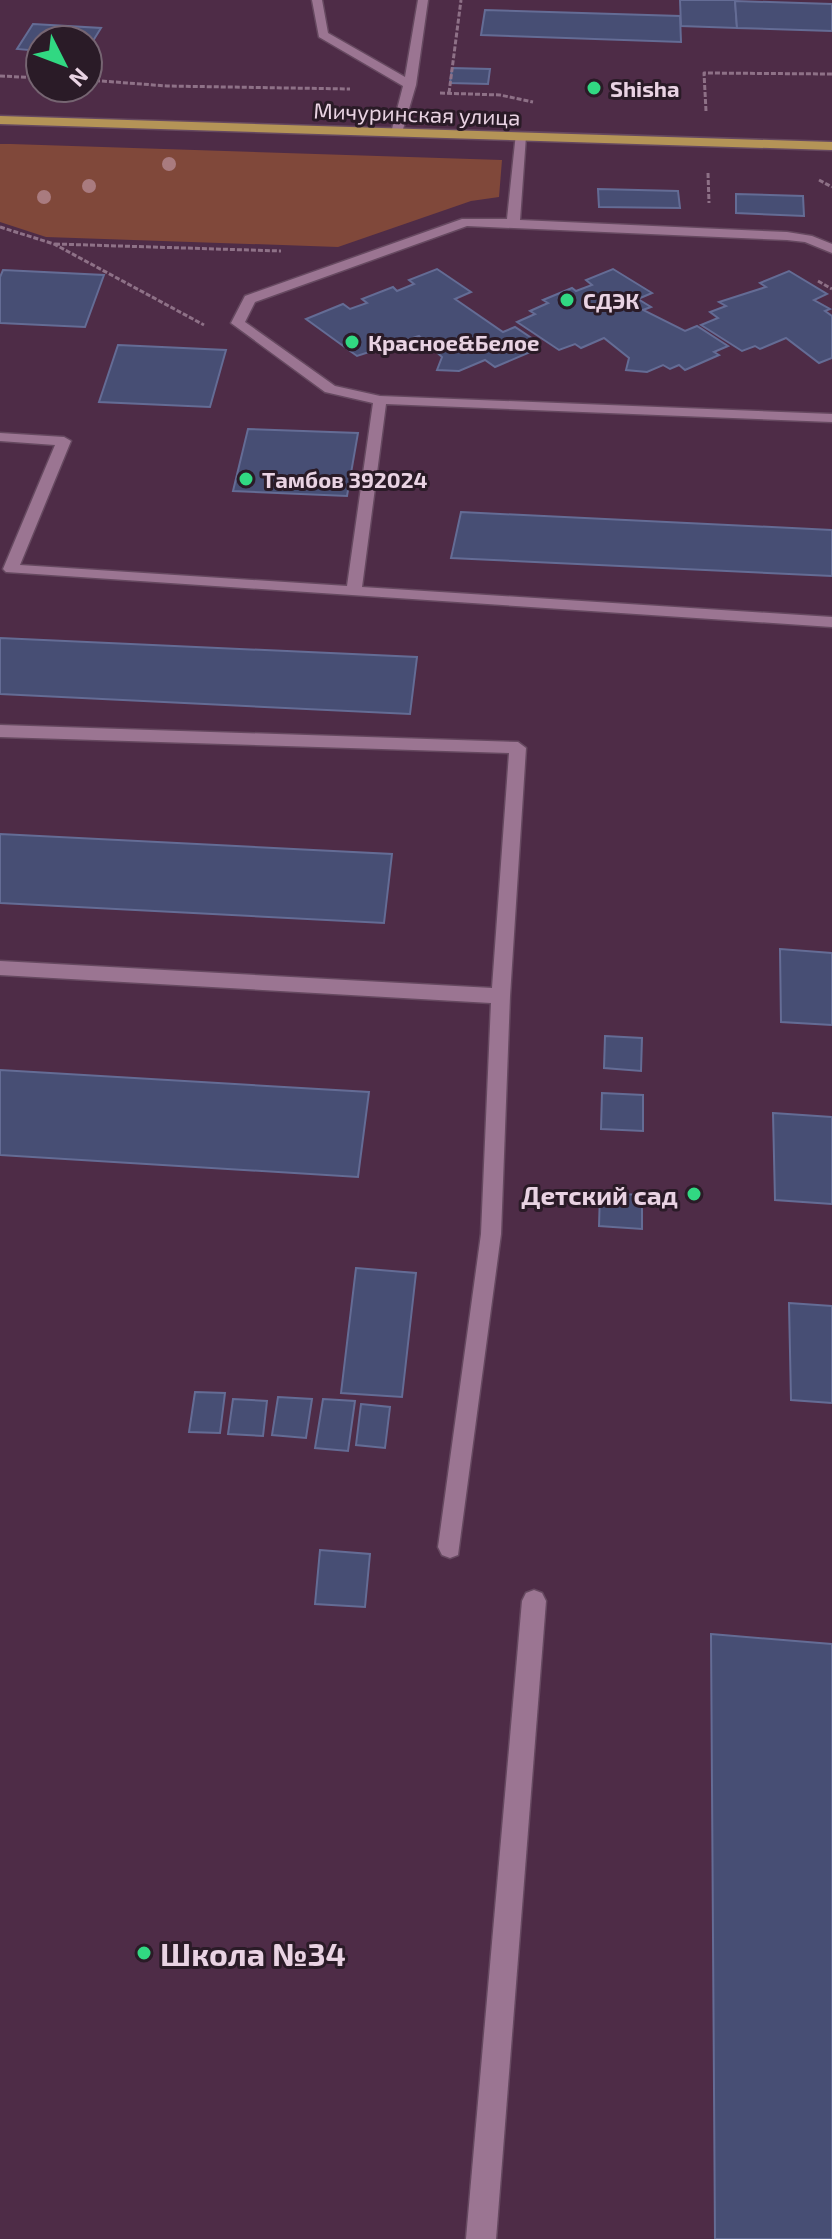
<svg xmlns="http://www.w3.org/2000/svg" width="832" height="2239" viewBox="0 0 832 2239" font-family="'Exo 2',sans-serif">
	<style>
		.green { fill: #80483a }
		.building { fill: #474e74; stroke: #646c95; stroke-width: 2 }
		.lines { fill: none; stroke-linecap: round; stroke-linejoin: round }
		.minor-casing { stroke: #664960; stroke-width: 3 }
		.major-casing { stroke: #664960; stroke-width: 3 }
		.path { stroke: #8e7187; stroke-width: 3; stroke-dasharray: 5 2; stroke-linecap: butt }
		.minor { fill: #9b7592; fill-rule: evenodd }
		.major { fill: #b49457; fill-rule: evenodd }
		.tree { fill: #a97b7f }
		.poi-dot { fill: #31d882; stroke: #2a1b27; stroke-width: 3 }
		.labels { text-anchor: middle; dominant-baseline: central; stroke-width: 6; stroke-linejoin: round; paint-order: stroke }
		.far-poi-label { font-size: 22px; font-weight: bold; fill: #e9d3e3; stroke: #2a1b27; text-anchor: start }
		.far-street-label { font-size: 22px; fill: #e9d3e3; stroke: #2a1b27 }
		.poi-label { font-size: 26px; font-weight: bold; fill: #e9d3e3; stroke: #2a1b27; text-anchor: end }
		.near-poi-label { font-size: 32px; font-weight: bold; fill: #e9d3e3; stroke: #2a1b27; text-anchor: start }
	</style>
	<rect width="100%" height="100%" fill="#4e2c47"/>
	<path class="green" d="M0,144H11L502,160L499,197L471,201L338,247L46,237L0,222Z"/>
	<g class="building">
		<path d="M680,0H735L737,28L681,26Z"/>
		<path d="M735,1L832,4V31L737,28Z"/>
		<path d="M485,10L680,16L681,42L481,35Z"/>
		<path d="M33,24L101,28L88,49V40H40V51L17,49Z"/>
		<path d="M452,68L490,69L488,84L450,83Z"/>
		<path d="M598,189L678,191L680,208L599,207Z"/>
		<path d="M736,194L803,196L804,216L736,213Z"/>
		<path d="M437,269L471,292L455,299L503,332L515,327L539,343L523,349L528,353L495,367L485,360L459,371L437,370L442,357L419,336L357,356L306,319L343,304L350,309L367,303L362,299L393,287L397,291L414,284L409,280Z"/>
		<path d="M613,269L652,293L638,299L651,307L643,310L685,331L697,326L728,346L714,352L719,355L685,370L679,365L670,369L663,365L647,372L626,370L629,358L604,338L581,348L575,344L559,350L517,322L535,314L530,311L548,303L543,300L572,288L576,291L592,285L586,280Z"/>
		<path d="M3,270L104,275L85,327L0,323V277Z"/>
		<path d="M789,271L827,294L814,300L830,309L825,311L832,316V358L819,363L786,338L760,349L755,346L742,351L701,325L718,318L710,312L726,306L719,302L766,287L760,283Z"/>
		<path d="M118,345L226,350L210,407L99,402Z"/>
		<path d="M248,429L358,433L347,496L233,491Z"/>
		<path d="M461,512L832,530V576L451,558Z"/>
		<path d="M0,638L417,657L410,714L0,694Z"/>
		<path d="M0,834L392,854L384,923L0,903Z"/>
		<path d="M780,949L832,953V1025L781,1022Z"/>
		<path d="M605,1036L642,1038L641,1071L604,1068Z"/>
		<path d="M0,1070L369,1092L358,1177L0,1155Z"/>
		<path d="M602,1093L643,1095V1131L601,1129Z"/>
		<path d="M773,1113L832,1117V1204L775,1200Z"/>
		<path d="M600,1193L642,1195V1229L599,1226Z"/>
		<path d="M356,1268L416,1273L402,1397L341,1393Z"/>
		<path d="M789,1303L832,1306V1403L791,1400Z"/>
		<path d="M195,1392L225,1393L220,1433L189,1432Z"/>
		<path d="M278,1397L312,1399L306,1438L272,1435Z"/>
		<path d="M233,1399L267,1401L263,1436L228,1434Z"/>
		<path d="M323,1399L355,1401L348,1451L315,1448Z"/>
		<path d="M361,1404L390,1407L385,1448L356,1445Z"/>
		<path d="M320,1550L370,1554L365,1607L315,1604Z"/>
		<path d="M711,1634L832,1644V2239H715Z"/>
	</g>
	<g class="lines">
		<defs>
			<g id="minor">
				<path d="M312,0H322L328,33L405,77L418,0H428L416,85L401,136L391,133L403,86L319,37Z"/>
				<path d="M516,133L526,136L520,220L787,232L812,236L832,244V253L805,242L787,240L467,226L255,302L245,322L335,386L380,396L832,414V422L386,404L362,587L832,617V627L6,572L3,569L55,445L0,441V433L64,437L71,441L20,565L347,586L373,403L325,392L231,323L245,296L462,219H507Z"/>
				<path d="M0,725L518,742L526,748L510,996L501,1234L458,1555L450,1558L442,1555L438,1547L481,1234L491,1003L0,975V961L492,988L509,753L0,737Z"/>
				<path d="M534,1590L542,1593L546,1601L496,2239H466L522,1601L526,1593Z"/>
			</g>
			<path id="major" d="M0,116L832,142V150L0,124Z"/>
		</defs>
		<use href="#minor" class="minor-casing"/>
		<use href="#major" class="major-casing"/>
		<g class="path">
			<path d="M0,76L40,78"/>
			<path d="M88,80L167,86L350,89"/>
			<path d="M440,93L500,95L533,102"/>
			<path d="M449,93L461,0"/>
			<path d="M706,111L704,73L832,74"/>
			<path d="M708,173L709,203"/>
			<path d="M819,180L832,187"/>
			<path d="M0,227L54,244L204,325"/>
			<path d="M55,244L281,251"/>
			<path d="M818,281L832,289"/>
		</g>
		<use href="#minor" class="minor"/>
		<use href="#major" class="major"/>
	</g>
	<g class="tree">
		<circle cx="169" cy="164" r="7"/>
		<circle cx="89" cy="186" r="7"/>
		<circle cx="44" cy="197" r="7"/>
	</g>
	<g class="poi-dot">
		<circle cx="594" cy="88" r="8"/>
		<circle cx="567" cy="300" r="8"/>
		<circle cx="352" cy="342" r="8"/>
		<circle cx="246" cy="479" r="8"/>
		<circle cx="694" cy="1194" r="8"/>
		<circle cx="144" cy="1953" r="8"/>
	</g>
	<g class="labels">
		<g class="far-poi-label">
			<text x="610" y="88">Shisha</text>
			<text x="583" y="300">СДЭК</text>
			<text x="368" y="342">Красное&amp;Белое</text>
			<text x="262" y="479">Тамбов 392024</text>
		</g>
		<g class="far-street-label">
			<text transform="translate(417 113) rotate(2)">Мичуринская улица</text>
		</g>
		<g class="poi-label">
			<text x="678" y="1194">Детский сад</text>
		</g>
		<g class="near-poi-label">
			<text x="160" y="1953">Школа №34</text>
		</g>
	</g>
	<g transform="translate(64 64) rotate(132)"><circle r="38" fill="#2a1b27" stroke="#766572" stroke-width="2"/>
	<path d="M0-6L14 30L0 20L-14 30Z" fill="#31d882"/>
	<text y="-12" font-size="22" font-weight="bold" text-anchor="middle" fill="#e9d3e3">N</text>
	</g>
</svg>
